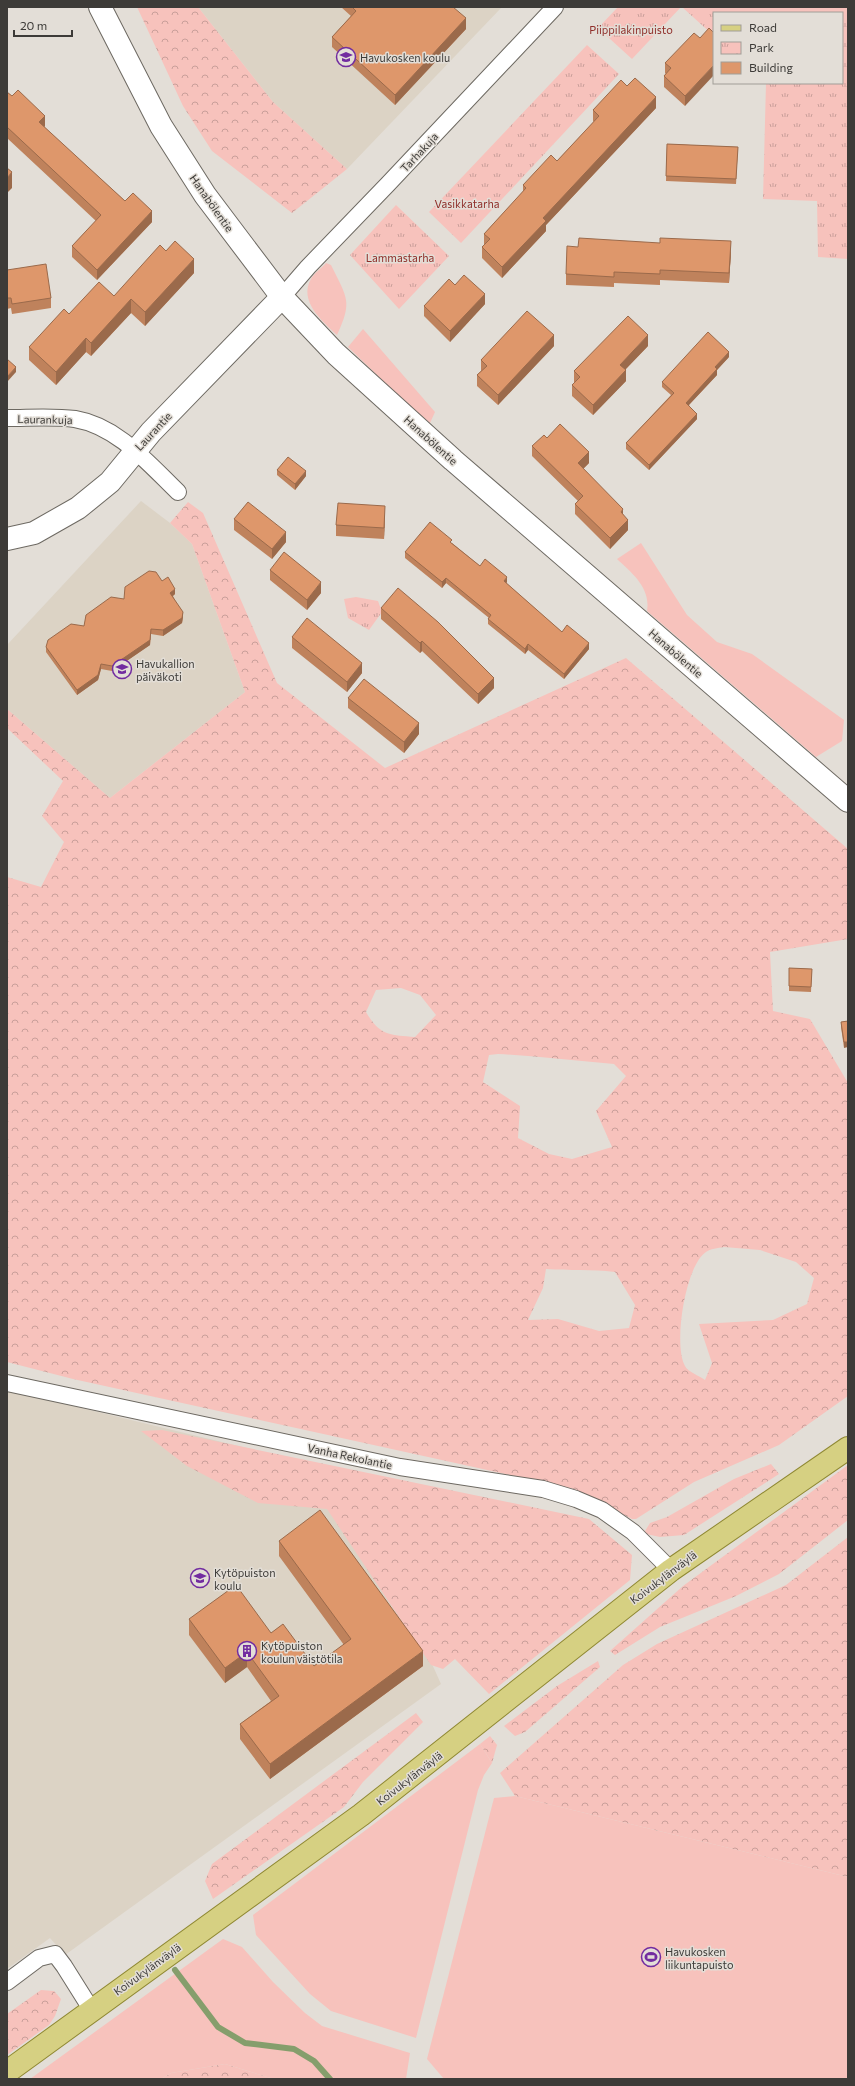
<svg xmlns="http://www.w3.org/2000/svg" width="855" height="2086" viewBox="0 0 855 2086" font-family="Commissioner,sans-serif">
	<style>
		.built { fill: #dcd3c5 }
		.grass { fill: #f7c2bc }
		.forest { fill: url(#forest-crowns); fill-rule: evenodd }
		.park { fill: url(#park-tufts) }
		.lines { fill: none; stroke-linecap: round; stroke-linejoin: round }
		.stream { stroke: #859e6c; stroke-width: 6 }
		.street-casing { stroke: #6d6962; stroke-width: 18 }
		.secondary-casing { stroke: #6d6962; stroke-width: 24 }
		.primary-casing { stroke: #8f8832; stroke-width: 24 }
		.street { stroke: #fff; stroke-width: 16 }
		.secondary { stroke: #fff; stroke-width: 22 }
		.primary { stroke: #d6d082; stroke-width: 22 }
		.wall { fill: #bf825c }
		.shaded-wall { fill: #9b6a4b }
		.building { fill: #de976b; stroke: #9b6a4b }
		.labels { text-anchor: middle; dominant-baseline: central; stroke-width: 3; stroke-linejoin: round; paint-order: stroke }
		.park-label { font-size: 11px; fill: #8f2d28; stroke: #e3ded7 }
		.poi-label { font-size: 11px; fill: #3d3b38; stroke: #e3ded7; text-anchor: start }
		.street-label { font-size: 11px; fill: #3d3b38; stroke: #e3ded7 }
	</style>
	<defs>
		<pattern id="forest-crowns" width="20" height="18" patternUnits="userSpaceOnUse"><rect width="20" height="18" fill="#f7c2bc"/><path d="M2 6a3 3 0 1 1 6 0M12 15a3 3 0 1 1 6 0" fill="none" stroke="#c99f9a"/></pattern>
		<pattern id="park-tufts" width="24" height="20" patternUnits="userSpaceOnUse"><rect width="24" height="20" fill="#f7c2bc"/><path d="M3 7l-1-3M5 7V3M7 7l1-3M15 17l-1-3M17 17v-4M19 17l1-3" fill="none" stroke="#c99f9a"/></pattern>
	</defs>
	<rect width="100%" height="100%" fill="#e3ded7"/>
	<g class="built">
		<path d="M198,7H502L347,169L273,102Z"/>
		<path d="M141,501L170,523L192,544L245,692L110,798L7,709V645Z"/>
		<path d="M7,1390L346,1472L441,1684L65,1955L50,1938L7,1969Z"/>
	</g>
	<g class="grass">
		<path d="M326,263L331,265C347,298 353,301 337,335C323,322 298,301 311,279C314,273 322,268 326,263Z"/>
		<path d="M363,329L435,412L430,423L406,403L348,347Z"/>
		<path d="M641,543L687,615L717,642L752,654L844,720L842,741L816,757L647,611C651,588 632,573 617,559Z"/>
		<path d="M480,1744L492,1763L484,1775L478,1790L416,2038L331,2011L310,1994L256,1935L253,1915Z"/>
		<path d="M515,1796L848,1877V2079H444L427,2059L494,1798Z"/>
		<path d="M223,1939L242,1947L273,1982L305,2013L322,2026L410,2053L406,2079H274L225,2064L171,2073L161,2079H30Z"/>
	</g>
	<g class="forest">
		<path d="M137,7H198L273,102L347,169L292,213L212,151L183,106Z"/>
		<path d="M188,502L203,513L277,683L385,768L626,658L848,849V939L770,952L773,1011L810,1019L848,1083V1396L779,1445L694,1482L636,1519H632L574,1489L73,1379L7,1362V877L41,887L64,842L42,816L63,781L7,728V709L110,798L245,692L192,544L170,523ZM401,988L420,995L436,1015L415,1037C390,1035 380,1036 366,1012L376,990ZM498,1054C537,1056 575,1061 614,1064L626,1076L596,1111L612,1147L572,1159L549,1154L518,1138L520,1106L483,1082L489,1055ZM724,1247L760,1250L796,1262L814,1278L807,1304L773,1320L699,1324L712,1363L705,1380C700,1376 688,1372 685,1366C673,1345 685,1266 706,1252C710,1249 718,1248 724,1247ZM546,1269C569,1271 592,1269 615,1272L635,1305L629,1328L599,1331L558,1319L528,1320L543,1288Z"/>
		<path d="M162,1430L589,1519L632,1555L630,1580L489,1694L455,1659L443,1669L431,1665L327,1509L258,1503L187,1466L141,1431Z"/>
		<path d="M771,1464L779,1474L684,1535L660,1537L646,1534L645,1531L650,1523L667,1517L734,1479Z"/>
		<path d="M848,1465V1520L779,1574L736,1596L660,1627L615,1655L610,1651L683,1586Z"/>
		<path d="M848,1537V1877L515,1796L500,1773L623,1665L657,1644L786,1585Z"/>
		<path d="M598,1661L600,1667L525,1732L515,1736L504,1726L557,1686Z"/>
		<path d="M416,1713L423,1722L363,1782L344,1807L213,1899L205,1881L212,1864Z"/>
		<path d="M490,1736L497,1745L492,1763L480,1744Z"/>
		<path d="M41,1990L54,1991L61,1999L55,2016L49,2025L7,2055V2014Z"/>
		<path d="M225,2064L274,2079H161L171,2073Z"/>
	</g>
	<g class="park">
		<path d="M618,7H681L632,59L598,28Z"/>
		<path d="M682,7H848V259L818,257L817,201L763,199L766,83H842V13H714V36Z"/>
		<path d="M587,45L619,74L461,243L429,212Z"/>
		<path d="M396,205L449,256L399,309L350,255Z"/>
		<path d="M356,597L378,601L382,612L369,630L348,618L344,599Z"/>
	</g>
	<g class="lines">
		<path class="stream" d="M175,1970L218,2027L245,2043L294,2049L314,2061L330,2079"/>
		<defs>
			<g id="street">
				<path d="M282,297L308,267L388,184L555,7"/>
				<path d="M7,418C29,418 53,416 75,419C117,426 148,463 178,492"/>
				<path d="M7,1383L400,1467L543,1489L576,1499L602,1510L633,1532L671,1570"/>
				<path d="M7,1982L39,1958L55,1954L64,1966L91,2009"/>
			</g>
			<g id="secondary">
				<path d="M100,7L161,126L205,195L282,297L336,354L453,460L848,801"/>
				<path d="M7,539L34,533L78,508L110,482L151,432L282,297"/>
			</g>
			<path id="primary" d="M7,2072L361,1815L671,1570L848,1448"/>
		</defs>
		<use href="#street" class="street-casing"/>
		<use href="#secondary" class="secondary-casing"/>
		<use href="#primary" class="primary-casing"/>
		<use href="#street" class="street"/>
		<use href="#secondary" class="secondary"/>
		<use href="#primary" class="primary"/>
	</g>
	<g class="wall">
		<path d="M341,7H453L466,29L395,105L332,47V37L351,16Z"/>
		<path d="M700,38L685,106L664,87V76L666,74L665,73V63Z"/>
		<path d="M627,86L656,108L546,225V231L502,278L482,258V247L484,245V234L523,192V185L557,161L594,122L593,121V110Z"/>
		<path d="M7,92L45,126L44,127L125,201L152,222L97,280L72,257V246L96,221L7,138Z"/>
		<path d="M667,144L738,147L736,184L666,181Z"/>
		<path d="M166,251L194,273L145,326L131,313L91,356L86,352L56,385L29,360V347L69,314L114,296Z"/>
		<path d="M731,252L729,283L660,280V285L614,283V287L566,285V274Z"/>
		<path d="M7,270L51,298V308L12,314L11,308L7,309Z"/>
		<path d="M455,285L485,304L450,342L424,316V306Z"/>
		<path d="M554,346L498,405L477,386V375L481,371V360Z"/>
		<path d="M648,346L625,370L626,381L593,415L572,396V385L575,383L574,382V371Z"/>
		<path d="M729,357L717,370V375L689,405L697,419L649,470L626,449V443L671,395L662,387V382Z"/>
		<path d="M547,438L589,463L583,469L623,514L628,530L610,549L575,514V504L578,501L532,456V446Z"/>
		<path d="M277,470L306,476L295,490L277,475Z"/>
		<path d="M385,517L384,539L336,536V525Z"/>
		<path d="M234,519L286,542L272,559L234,530Z"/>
		<path d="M452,543L480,566L507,582L506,583L562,632L589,649L564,679L528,650L525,654L488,624V619L489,618L446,583L442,588L405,558V552Z"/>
		<path d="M270,570L321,593L307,610L270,580Z"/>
		<path d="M162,581L175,594L173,596L183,617L182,623L163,636L151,634L150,645L112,671L101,669L98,680L77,695L46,652V647L84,626L124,599Z"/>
		<path d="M381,608L494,688L478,704L422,651L420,653L381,619Z"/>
		<path d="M292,637L362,673L347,692L292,648Z"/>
		<path d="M348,698L419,734L404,753L348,708Z"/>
		<path d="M789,968L812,969L811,992L789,991Z"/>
		<path d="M848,1021L844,1048L841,1027V1022Z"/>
		<path d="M279,1541L423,1666L270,1779L240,1739V1724L271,1701L247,1667L225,1683L189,1635V1619L271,1633L314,1666L344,1645L279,1556Z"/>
	</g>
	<g class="shaded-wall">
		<path d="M466,18V29L395,105V95Z"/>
		<path d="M714,65V75L685,106V96Z"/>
		<path d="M656,97V108L546,225V231L502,278V267L543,218Z"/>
		<path d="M45,116V126L39,133V122Z"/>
		<path d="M12,172V188L7,193V178Z"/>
		<path d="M152,211V222L97,280V270Z"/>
		<path d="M731,241V252L729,283V273Z"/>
		<path d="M194,259V273L145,326V312Z"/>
		<path d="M485,294V304L450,342V331Z"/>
		<path d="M131,299V313L91,356V343Z"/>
		<path d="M554,335V346L498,405V395Z"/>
		<path d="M648,335V346L620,375V365Z"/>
		<path d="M86,338V352L56,385V372Z"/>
		<path d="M729,352V357L717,370V375L686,408V403L715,367Z"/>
		<path d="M16,367V372L7,382V377Z"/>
		<path d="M626,370V381L593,415V405Z"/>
		<path d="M697,414V419L649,470V465Z"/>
		<path d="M589,452V463L578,474V463Z"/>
		<path d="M306,471V476L295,490V484Z"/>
		<path d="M385,506V517L384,539V528Z"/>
		<path d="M623,509V520L621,512Z"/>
		<path d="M628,520V530L610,549V538Z"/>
		<path d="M286,532V542L272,559V549Z"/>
		<path d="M507,577V582L504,586V581Z"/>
		<path d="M446,578V583L442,588V582Z"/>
		<path d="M321,582V593L307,610V600Z"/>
		<path d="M175,589V594L170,598V593Z"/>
		<path d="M183,612V617L182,623L163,636V630Z"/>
		<path d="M151,629L150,645L112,671V666Z"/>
		<path d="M422,641V651L420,653V643Z"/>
		<path d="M589,643V649L564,679V674Z"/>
		<path d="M528,644V650L525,654V649Z"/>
		<path d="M362,663V673L347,692V682Z"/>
		<path d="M101,664V669L98,680L77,695V690Z"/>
		<path d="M494,678V688L478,704V694Z"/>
		<path d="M419,723V734L404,753V742Z"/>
		<path d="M844,1042H848V1047L844,1048Z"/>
		<path d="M423,1651V1666L270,1779V1764Z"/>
		<path d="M247,1652V1667L225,1683V1668Z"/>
	</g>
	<g class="building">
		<path d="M352,7H453L466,18L395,95L332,37L356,11Z"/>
		<path d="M709,28L714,33V65L685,96L664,76L671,68L665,63L694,33L700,38Z"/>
		<path d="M635,78L656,97L543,218L546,221L502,267L482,247L490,239L484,234L526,188L523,185L551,155L557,161L599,116L593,110L621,80L627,86Z"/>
		<path d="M18,90L45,116L39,122L125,201L133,193L152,211L97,270L72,246L101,215L7,127V92L12,96Z"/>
		<path d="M667,144L738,147L736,179L666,176Z"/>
		<path d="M7,168L12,172L7,178Z"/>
		<path d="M579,238L660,243V238L731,241L729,273L660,270V274L614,272V277L566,274L567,246L578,247Z"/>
		<path d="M175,241L194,259L145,312L131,299L91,343L86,338L56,372L29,347L64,309L69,314L99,282L114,296L160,245L166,251Z"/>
		<path d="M46,264L51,298L12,304L11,298H7V270Z"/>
		<path d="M464,275L485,294L450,331L424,306L449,279L455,285Z"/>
		<path d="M527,311L554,335L498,395L477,375L487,366L481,360Z"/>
		<path d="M628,316L648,335L620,365L626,370L593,405L572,385L580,377L574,371Z"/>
		<path d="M708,332L729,352L715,367L717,369L686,403L697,414L649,465L626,443L674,393L662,382Z"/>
		<path d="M7,359L16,367L7,377Z"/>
		<path d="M560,424L589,452L578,463L623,509L621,512L628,520L610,538L575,504L583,496L532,446L544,435L547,438Z"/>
		<path d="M288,457L306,471L295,484L277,470Z"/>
		<path d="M248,502L286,532L272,549L234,519Z"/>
		<path d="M338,503L385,506L384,528L336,525Z"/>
		<path d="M430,522L452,540L450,542L480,566L485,559L507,577L504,581L562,632L567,625L589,643L564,674L528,644L525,649L488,619L491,615L446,578L442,582L405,552Z"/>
		<path d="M284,552L321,582L307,600L270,570Z"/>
		<path d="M149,571L156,572L162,581L168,577L175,589L170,593L183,612L182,618L163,630L151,629L150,640L112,666L101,664L98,675L77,690L46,647L48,640L71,624L84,626L86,615L111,597L124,599L125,587Z"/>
		<path d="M398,588L438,622L494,678L478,694L422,641L420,643L381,608Z"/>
		<path d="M307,618L362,663L347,682L292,637Z"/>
		<path d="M364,679L419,723L404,742L348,698Z"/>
		<path d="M789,968L812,969L811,987L789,986Z"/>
		<path d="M848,1021V1042H844L841,1022Z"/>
		<path d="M320,1510L423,1651L270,1764L240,1724L279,1696L247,1652L225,1668L189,1619L236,1585L271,1633L283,1624L314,1666L351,1639L279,1541Z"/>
	</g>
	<defs>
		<symbol id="school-ring" viewBox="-11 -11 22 22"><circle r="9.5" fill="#e3ded7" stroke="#722ca0" stroke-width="1.5"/><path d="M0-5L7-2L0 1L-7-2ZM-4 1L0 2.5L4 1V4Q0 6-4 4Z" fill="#722ca0"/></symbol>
		<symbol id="building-ring" viewBox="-11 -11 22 22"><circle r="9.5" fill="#e3ded7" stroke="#722ca0" stroke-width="1.5"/><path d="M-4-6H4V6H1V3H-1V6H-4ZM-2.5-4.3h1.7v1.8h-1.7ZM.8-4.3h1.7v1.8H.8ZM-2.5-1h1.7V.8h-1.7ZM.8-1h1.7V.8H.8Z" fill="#722ca0"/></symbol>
		<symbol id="stadium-ring" viewBox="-11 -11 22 22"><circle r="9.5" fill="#e3ded7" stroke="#722ca0" stroke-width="1.5"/><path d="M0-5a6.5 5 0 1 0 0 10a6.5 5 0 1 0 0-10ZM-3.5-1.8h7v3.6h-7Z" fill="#722ca0"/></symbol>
	</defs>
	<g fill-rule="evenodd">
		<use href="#school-ring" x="335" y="46" width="22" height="22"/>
		<use href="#school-ring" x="111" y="658" width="22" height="22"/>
		<use href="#school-ring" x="189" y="1567" width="22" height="22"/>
		<use href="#building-ring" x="236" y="1640" width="22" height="22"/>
		<use href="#stadium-ring" x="640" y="1946" width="22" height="22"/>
	</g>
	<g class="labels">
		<g class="park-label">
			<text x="631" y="29">Piippilakinpuisto</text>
			<text x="467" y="203">Vasikkatarha</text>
			<text x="400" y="257">Lammastarha</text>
		</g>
		<g class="poi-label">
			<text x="360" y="57">Havukosken koulu</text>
			<text x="136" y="663">Havukallion<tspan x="136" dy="13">päiväkoti</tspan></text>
			<text x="214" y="1572">Kytöpuiston<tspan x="214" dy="13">koulu</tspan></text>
			<text x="261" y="1645">Kytöpuiston<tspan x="261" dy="13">koulun väistötila</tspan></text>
			<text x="665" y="1951">Havukosken<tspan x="665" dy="13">liikuntapuisto</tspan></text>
		</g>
		<g class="street-label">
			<text transform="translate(419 152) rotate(-47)">Tarhakuja</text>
			<text transform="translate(212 203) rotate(55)">Hanabölentie</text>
			<text transform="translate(45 419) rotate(1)">Laurankuja</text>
			<text transform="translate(153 431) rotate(-47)">Laurantie</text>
			<text transform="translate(431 440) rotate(42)">Hanabölentie</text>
			<text transform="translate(676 653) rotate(41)">Hanabölentie</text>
			<text transform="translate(350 1456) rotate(12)">Vanha Rekolantie</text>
			<text transform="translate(663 1577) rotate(-37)">Koivukylänväylä</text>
			<text transform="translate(409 1778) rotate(-38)">Koivukylänväylä</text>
			<text transform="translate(147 1969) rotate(-36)">Koivukylänväylä</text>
		</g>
	</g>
	<rect width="855" height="2086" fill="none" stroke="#3d3b38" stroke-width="16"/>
	<rect x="713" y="12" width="130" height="72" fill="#e3ded7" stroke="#a19d97"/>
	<rect x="721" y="25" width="20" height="6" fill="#d6d082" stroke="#a19d97"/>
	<text x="749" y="32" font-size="12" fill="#3d3b38">Road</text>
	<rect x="721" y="42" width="20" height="12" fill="url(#park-tufts)" stroke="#a19d97"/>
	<text x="749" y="52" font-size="12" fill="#3d3b38">Park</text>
	<rect x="721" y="62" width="20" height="12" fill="#de976b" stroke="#a19d97"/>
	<text x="749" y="72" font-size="12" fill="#3d3b38">Building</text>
	<path d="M14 30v6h58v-6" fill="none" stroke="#3d3b38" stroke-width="2"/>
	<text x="20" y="30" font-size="12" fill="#3d3b38" stroke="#e3ded7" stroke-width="3" paint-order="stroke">20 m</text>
</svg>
